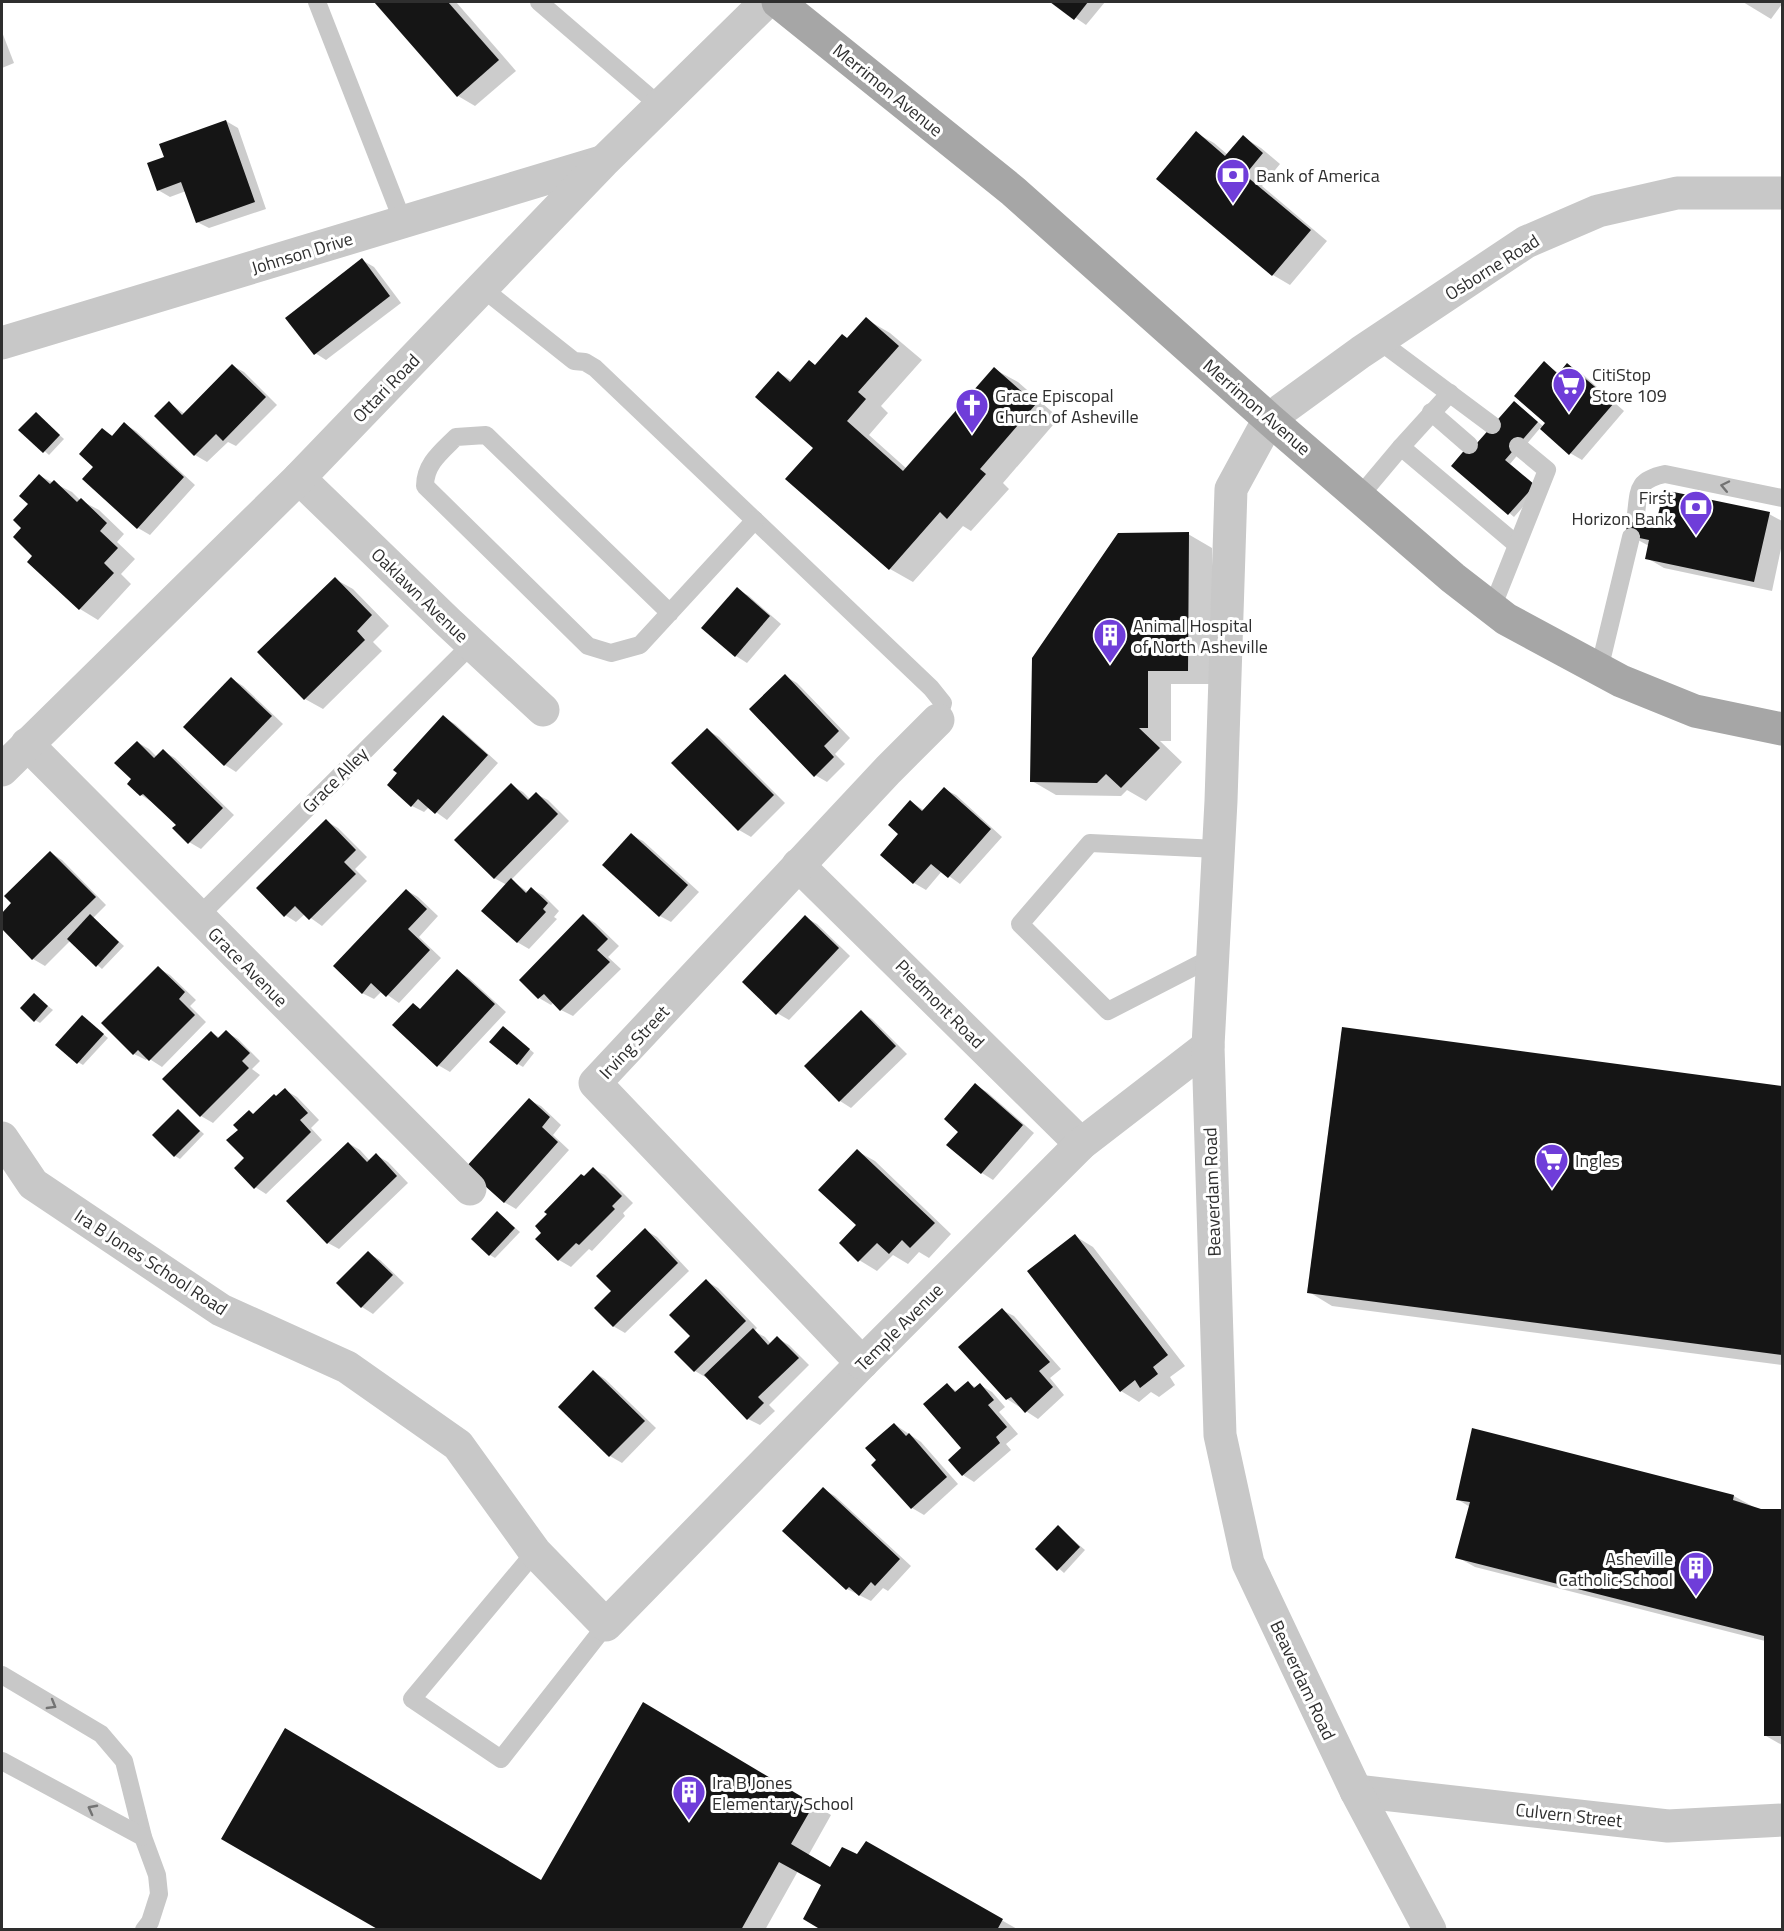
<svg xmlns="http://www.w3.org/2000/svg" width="1784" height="1931" viewBox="0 0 1784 1931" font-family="'Titillium Web',sans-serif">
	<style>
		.shadow { fill: #0003 }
		.building { fill: #151515 }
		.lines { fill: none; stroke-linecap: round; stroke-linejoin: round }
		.service { stroke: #c8c8c8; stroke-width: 18 }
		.minor { stroke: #c8c8c8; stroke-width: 33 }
		.tertiary { stroke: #c8c8c8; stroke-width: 33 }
		.primary { stroke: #a6a6a6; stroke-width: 33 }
		.oneway { stroke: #737373 }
		.labels { text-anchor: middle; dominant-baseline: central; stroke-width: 6; stroke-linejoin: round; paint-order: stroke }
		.street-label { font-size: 18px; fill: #2e2e2e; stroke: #fff }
		.poi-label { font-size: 18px; fill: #2e2e2e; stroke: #fff; text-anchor: start }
	</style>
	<rect width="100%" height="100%" fill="#fff"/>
	<g class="shadow">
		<path d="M376,2H456L516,71L475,106L458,96Z"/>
		<path d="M1053,2H1105L1086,25Z"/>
		<path d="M1743,2H1782V4L1771,19Z"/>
		<path d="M2,32L14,63L2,68Z"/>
		<path d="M226,121L238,128L266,209L209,228L197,222L186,191L170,197L158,190L166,158Z"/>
		<path d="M1196,133L1214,143L1228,155L1243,137L1261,148L1280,164L1262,186L1327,241L1290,285L1273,275Z"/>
		<path d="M362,260L374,267L401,303L326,360L315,353Z"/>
		<path d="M866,319L890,333L922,360L881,406L888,413L869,435L907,469L994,369L1018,382L1059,418L1003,483L1009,489L971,531L963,526L913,582L890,569L815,448L779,373L793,381L816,366L848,339Z"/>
		<path d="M1544,363L1560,374L1567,365L1579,371L1624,411L1582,460L1570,453L1541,427L1510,464L1539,489L1514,517L1453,466L1519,406L1544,427L1547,423Z"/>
		<path d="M233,366L244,372L277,405L236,446L228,442L207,462L195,455L156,416L169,403L185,414Z"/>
		<path d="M36,414L64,439L49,455L21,430Z"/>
		<path d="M124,424L136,431L195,485L150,535L138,528L95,467L102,430L113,436Z"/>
		<path d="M40,476L72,492L80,500L99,510L124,534L117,542L135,559L121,574L131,584L98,620L80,609L29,561L34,556L23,528Z"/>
		<path d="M1769,514L1782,521V544L1772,591L1664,568L1647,558L1649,546L1627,534L1659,521Z"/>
		<path d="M1188,534L1212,548V684H1171V741H1160L1182,762L1146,801L1127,790L1121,796L1056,795L1032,781Z"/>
		<path d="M335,579L353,589L389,626L373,642L382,651L323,709L305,699L260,652Z"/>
		<path d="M737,589L749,596L781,624L747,663L736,656Z"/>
		<path d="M785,676L797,683L850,738L835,754L845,764L827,782L815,775Z"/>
		<path d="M232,679L243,686L283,724L236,772L225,765Z"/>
		<path d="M443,717L455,724L498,763L447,820L429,807L424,812L412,806Z"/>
		<path d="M707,730L719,737L785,803L751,837L739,830Z"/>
		<path d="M137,742L149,749L157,757L163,751L175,758L234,815L201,849L189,842L178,825L152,802L141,795L133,779Z"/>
		<path d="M511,785L523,792L530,799L536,794L548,800L569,821L511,880L528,892L531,889L543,895L559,911L554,917L557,919L529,949L517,942L507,885L494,878Z"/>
		<path d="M944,789L956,795L1002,837L960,884L942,871L926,890L914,883L882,855L900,834L911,802L925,811Z"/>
		<path d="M326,821L338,828L367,857L355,869L367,881L322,926L305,914L296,922L285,915Z"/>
		<path d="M631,835L643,841L699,892L671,922L660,916Z"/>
		<path d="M51,853L62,860L106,905L93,918L124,946L102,969L70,941L45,966L33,959L2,927V915L13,903Z"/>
		<path d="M406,890L418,897L438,916L419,937L441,958L399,1003L382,991L374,999L362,993Z"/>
		<path d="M584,916L595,923L619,946L608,957L621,969L573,1016L561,1010L554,1002L551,1005L539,998L521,980Z"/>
		<path d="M805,917L817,924L850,956L789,1020L777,1013Z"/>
		<path d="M158,968L170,975L196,1000L190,1006L206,1022L162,1067L148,1058L146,1060L134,1054Z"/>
		<path d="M457,971L469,978L506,1012L450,1072L438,1065L413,1005L421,1010Z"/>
		<path d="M34,995L53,1010L40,1023L35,1020Z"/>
		<path d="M861,1012L872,1019L907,1054L851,1108L840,1101Z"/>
		<path d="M82,1017L108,1038L83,1065L78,1062Z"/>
		<path d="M1344,1029L1782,1087V1365L1332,1306L1309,1292Z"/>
		<path d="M508,1031L534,1053L523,1067L518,1064Z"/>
		<path d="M226,1032L238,1039L260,1061L252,1069L260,1075L213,1123L201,1116L165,1079L211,1033L221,1038Z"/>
		<path d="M975,1085L987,1092L1034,1133L993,1180L982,1173L960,1132Z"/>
		<path d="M285,1090L297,1097L319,1120L311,1128L322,1140L266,1194L255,1187L240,1130Z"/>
		<path d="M529,1100L541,1106L561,1125L553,1135L569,1150L516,1209L504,1202Z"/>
		<path d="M178,1111L204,1134L180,1159L175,1156Z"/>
		<path d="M348,1143L360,1150L370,1161L376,1155L388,1162L408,1183L339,1249L328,1243Z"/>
		<path d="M857,1151L875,1161L951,1234L929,1258L919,1252L908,1264L893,1255L877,1271L859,1260Z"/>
		<path d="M593,1169L605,1175L633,1203L623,1213L625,1216L592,1251L589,1249L571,1267L559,1260L538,1239Z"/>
		<path d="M498,1213L520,1232L495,1258L490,1255Z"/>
		<path d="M645,1230L657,1237L689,1271L625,1333L613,1326V1291Z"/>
		<path d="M1075,1236L1093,1247L1185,1366L1170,1377L1175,1385L1159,1397L1151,1392L1139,1402L1121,1391L1029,1272Z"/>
		<path d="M368,1253L380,1260L404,1283L373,1314L362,1307Z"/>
		<path d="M706,1281L718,1288L757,1328L754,1331L765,1337L771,1344L777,1338L789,1345L809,1365L769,1405L775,1411L760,1425L748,1419L707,1378L695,1371L692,1336Z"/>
		<path d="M1002,1310L1014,1316L1061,1369L1050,1378L1064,1395L1038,1419L1007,1399L960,1347Z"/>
		<path d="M594,1372L605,1379L656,1428L622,1463L610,1456L560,1407Z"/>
		<path d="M968,1383L977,1388L980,1385L992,1392L1005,1407L999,1412L1018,1434L1006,1444L1011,1450L974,1482L963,1475V1448L947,1385L958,1392Z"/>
		<path d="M894,1424L921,1442L958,1484L924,1515L912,1508L878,1461Z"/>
		<path d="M1473,1430L1734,1496L1761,1511L1782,1510V1745L1766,1736L1765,1641L1475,1567L1457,1557L1470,1507L1457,1499Z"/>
		<path d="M823,1489L835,1496L911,1566L888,1591L883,1588L871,1601L847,1589Z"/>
		<path d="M1058,1527L1085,1550L1064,1573L1037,1549Z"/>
		<path d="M644,1704L831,1815L808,1856L830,1869L858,1856L866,1843L1019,1930H819L823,1885L798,1871L765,1930H381L542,1882Z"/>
	</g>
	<g class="building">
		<path d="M374,2H448L499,60L457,97Z"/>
		<path d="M1050,2H1088L1074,20Z"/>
		<path d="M226,120L255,202L196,223L181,182L157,191L147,163L164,157L159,144Z"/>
		<path d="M1196,131L1225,156L1243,135L1263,153L1245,175L1311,230L1272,276L1156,179Z"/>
		<path d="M362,258L390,296L314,355L285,318Z"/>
		<path d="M866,317L899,346L858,392L866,399L847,421L903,471L994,367L1036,404L980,469L986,474L947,519L940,512L889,570L785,479L813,448L755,397L778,371L790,382L809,360L815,365L842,334L847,338Z"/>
		<path d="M1544,361L1558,374L1567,363L1614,403L1569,455L1540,429L1545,423L1514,396Z"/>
		<path d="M232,364L266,397L223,441L216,434L194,456L154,416L169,401L182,415Z"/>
		<path d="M1514,401L1538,422L1505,460L1535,485L1508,515L1451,466L1473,440L1477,443Z"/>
		<path d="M36,412L60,435L43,453L18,430Z"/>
		<path d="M124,422L184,477L137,529L82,479L93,467L79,454L102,428L112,436Z"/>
		<path d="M39,474L50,484L54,480L77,502L81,498L107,523L100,531L118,548L104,563L114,573L79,610L27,562L32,556L13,537L21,528L13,520L28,504L19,496Z"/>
		<path d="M1664,490L1770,512L1754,582L1645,559L1649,540L1625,535L1630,513L1657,519Z"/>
		<path d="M1189,532L1188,671H1148V728H1139L1160,748L1121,788L1106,774L1097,783L1030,782L1032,658L1118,533Z"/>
		<path d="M335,577L372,615L357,631L365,640L304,700L257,652Z"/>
		<path d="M737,587L770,616L735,657L701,628Z"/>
		<path d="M785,674L839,731L824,746L834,757L814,777L749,709Z"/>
		<path d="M231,677L272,716L224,766L183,727Z"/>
		<path d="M443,715L488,755L435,814L418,799L411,807L387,785L397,773L393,770Z"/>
		<path d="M707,728L774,795L738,831L671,763Z"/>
		<path d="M137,741L154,758L163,749L223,808L188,844L172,828L176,825L143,794L140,796L127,784L131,779L114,763Z"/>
		<path d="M511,783L528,800L536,792L558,814L494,879L454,840Z"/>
		<path d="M944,787L991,829L948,878L931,864L913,884L880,855L898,834L888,825L910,800L922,811Z"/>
		<path d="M326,819L356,850L344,862L356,874L309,920L295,906L284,917L256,888Z"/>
		<path d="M631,833L688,885L659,917L602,865Z"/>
		<path d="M50,851L96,897L32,960L2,929V913L11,903L4,896Z"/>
		<path d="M511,878L526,893L531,887L548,903L543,909L546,912L517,943L481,911Z"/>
		<path d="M406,889L427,909L408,929L430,950L386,997L371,983L362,994L333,966Z"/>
		<path d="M90,914L119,942L96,967L67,939Z"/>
		<path d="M583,914L608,939L597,950L610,962L560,1011L544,994L538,999L519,980Z"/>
		<path d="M805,915L839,948L776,1015L742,982Z"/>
		<path d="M158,966L185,992L179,999L195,1015L149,1061L138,1050L133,1055L101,1023Z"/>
		<path d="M457,969L495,1004L437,1067L392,1025L413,1003L420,1009Z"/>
		<path d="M34,993L48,1006L34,1022L20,1008Z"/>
		<path d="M861,1010L896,1046L839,1102L804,1066Z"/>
		<path d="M82,1015L104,1034L77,1064L55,1045Z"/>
		<path d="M503,1026L530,1049L517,1065L489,1042Z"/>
		<path d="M1342,1027L1782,1086V1355L1307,1293Z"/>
		<path d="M226,1030L250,1053L242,1061L249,1068L200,1117L162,1079L211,1031L218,1038Z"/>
		<path d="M975,1083L1023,1125L981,1174L946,1145L958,1132L944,1119Z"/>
		<path d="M285,1088L308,1113L300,1120L311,1132L254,1189L234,1168L244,1158L226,1140L238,1130L233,1125L249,1110L253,1114L274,1094L276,1096Z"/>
		<path d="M529,1098L550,1117L542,1127L558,1142L504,1203L465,1168Z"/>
		<path d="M178,1109L200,1131L174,1157L152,1135Z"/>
		<path d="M348,1142L367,1162L376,1153L397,1176L327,1244L286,1201Z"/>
		<path d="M857,1149L935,1223L910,1248L902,1240L889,1254L877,1243L858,1262L839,1243L856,1225L818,1190Z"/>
		<path d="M593,1167L622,1196L612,1206L615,1209L579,1245L576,1243L558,1261L535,1239L541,1233L535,1226L547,1214L544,1212L581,1174L584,1176Z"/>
		<path d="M497,1211L515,1228L489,1256L471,1239Z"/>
		<path d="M645,1228L678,1263L613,1327L594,1308L611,1291L596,1276Z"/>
		<path d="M1075,1234L1168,1355L1153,1367L1158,1374L1140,1388L1135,1380L1120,1392L1027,1271Z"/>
		<path d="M368,1251L393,1275L361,1308L336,1283Z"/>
		<path d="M706,1279L746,1321L694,1372L674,1352L690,1336L669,1315Z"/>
		<path d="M1002,1308L1050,1362L1039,1371L1053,1387L1025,1413L1011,1397L1006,1400L958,1347Z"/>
		<path d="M753,1328L768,1345L777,1336L799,1358L758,1397L764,1403L747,1420L704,1375Z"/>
		<path d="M593,1370L645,1421L609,1457L558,1407Z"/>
		<path d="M968,1381L974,1388L980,1383L994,1400L988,1405L1007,1427L996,1437L1000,1443L962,1476L948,1460L961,1448L923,1404L947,1383L955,1392Z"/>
		<path d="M894,1423L906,1436L909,1433L947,1477L911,1509L871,1465L876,1460L865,1448Z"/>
		<path d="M1472,1428L1734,1495L1733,1500L1761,1509H1782V1736H1764V1636L1455,1558L1470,1502L1456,1500Z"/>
		<path d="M823,1487L900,1559L875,1586L871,1582L859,1596L849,1587L846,1590L782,1531Z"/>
		<path d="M1058,1525L1080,1547L1057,1571L1035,1549Z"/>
		<path d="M643,1702L814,1804L791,1844L830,1867L842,1847L857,1854L866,1841L1003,1919L997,1930H817L818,1928L803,1919L821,1885L779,1862L741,1930H379L221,1839L285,1728L541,1880Z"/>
	</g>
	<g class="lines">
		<g class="service">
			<path d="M317,2L403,222"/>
			<path d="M539,2L660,106"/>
			<path d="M482,288L574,361L585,362L595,368L931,688L943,703L938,720"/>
			<path d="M1378,340L1492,425"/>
			<path d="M1431,412L1469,445"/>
			<path d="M1401,447L1516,544"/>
			<path d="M1359,497L1401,447L1450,393"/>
			<path d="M1636,514C1639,489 1637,480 1665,474L1782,498"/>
			<path d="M1492,608L1547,470L1518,446"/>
			<path d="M670,613L486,435L456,437C441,452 425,464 425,486L588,646L611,653L640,645L755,520"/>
			<path d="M1599,670L1631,537"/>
			<path d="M198,917L472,644"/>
			<path d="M1213,957L1108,1011L1020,924L1090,843L1218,849"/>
			<path d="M535,1552L412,1699L501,1759L606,1625"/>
			<path d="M2,1675L101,1734L124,1761L143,1837L157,1875L159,1894L150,1922L144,1930"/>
			<path d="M2,1761L143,1837"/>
		</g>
		<g class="minor">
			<path d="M2,343L601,162"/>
			<path d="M1269,419L1361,352L1526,242L1598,211L1677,193H1782"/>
			<path d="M299,478L448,622L543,710"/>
			<path d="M27,744L470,1189"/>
			<path d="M2,770L299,478L603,162L766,2"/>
			<path d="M798,865L1081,1144"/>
			<path d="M2,1138L33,1184L221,1310L347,1367L458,1445L535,1552L606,1625L862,1363L1081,1144L1208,1046"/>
			<path d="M862,1363L595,1083L888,770L938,720"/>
			<path d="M1356,1791L1668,1826L1782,1820"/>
		</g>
		<path class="tertiary" d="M1269,419L1231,489L1221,801L1208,1046L1220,1435L1248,1563L1356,1791L1430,1930"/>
		<path class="primary" d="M778,2L1013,191L1269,419L1453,578L1506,619L1621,681L1695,711L1782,729"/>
	</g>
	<defs><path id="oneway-chevron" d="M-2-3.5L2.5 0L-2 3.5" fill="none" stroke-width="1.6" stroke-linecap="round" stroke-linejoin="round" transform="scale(1.5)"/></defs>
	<g class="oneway">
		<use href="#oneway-chevron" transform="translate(1725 486) rotate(-168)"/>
		<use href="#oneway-chevron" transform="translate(52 1705) rotate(30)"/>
		<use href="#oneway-chevron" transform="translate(92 1809) rotate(-152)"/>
	</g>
	<defs>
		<symbol id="bank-pin" viewBox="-11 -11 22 30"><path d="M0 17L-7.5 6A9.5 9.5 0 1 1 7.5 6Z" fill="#6f3dd9" stroke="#fff"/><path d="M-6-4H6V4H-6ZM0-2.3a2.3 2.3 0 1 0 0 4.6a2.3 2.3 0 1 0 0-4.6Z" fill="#fff"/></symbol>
		<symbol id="supermarket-pin" viewBox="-11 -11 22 30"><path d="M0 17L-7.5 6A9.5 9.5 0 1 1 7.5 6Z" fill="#6f3dd9" stroke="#fff"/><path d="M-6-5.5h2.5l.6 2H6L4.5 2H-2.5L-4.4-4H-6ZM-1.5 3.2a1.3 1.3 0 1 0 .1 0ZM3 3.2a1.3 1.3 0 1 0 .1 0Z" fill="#fff"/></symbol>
		<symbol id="church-pin" viewBox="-11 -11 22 30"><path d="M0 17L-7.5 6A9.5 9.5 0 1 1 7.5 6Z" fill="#6f3dd9" stroke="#fff"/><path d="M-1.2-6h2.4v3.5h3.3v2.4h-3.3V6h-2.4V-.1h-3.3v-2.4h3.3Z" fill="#fff"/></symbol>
		<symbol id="building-pin" viewBox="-11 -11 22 30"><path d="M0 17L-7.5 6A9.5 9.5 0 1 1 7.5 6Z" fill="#6f3dd9" stroke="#fff"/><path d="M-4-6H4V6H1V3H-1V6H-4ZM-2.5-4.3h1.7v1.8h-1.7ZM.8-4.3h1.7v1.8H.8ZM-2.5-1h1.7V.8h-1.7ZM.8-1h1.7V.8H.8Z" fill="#fff"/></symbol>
	</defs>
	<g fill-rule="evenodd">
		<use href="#bank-pin" x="1214" y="156" width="38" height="52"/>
		<use href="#supermarket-pin" x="1550" y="365" width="38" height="52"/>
		<use href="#church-pin" x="953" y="386" width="38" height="52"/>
		<use href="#bank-pin" x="1677" y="488" width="38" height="52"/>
		<use href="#building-pin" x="1091" y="616" width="38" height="52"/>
		<use href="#supermarket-pin" x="1533" y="1141" width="38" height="52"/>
		<use href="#building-pin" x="1677" y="1549" width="38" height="52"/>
		<use href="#building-pin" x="670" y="1773" width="38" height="52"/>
	</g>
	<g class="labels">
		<g class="street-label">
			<text transform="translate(888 90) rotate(39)">Merrimon Avenue</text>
			<text transform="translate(302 253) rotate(-17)">Johnson Drive</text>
			<text transform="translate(1492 267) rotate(-32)">Osborne Road</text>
			<text transform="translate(386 388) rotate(-46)">Ottari Road</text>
			<text transform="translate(1257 407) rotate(41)">Merrimon Avenue</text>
			<text transform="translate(420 595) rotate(44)">Oaklawn Avenue</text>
			<text transform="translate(335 780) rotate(-45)">Grace Alley</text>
			<text transform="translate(248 967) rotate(45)">Grace Avenue</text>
			<text transform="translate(940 1004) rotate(45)">Piedmont Road</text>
			<text transform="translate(634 1042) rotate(-47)">Irving Street</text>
			<text transform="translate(1212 1192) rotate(-92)">Beaverdam Road</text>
			<text transform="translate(151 1262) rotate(33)">Ira B Jones School Road</text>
			<text transform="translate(899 1327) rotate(-45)">Temple Avenue</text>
			<text transform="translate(1303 1680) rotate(65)">Beaverdam Road</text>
			<text transform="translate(1569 1815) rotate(6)">Culvern Street</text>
		</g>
		<g class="poi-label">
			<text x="1256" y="175">Bank of America</text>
			<text x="1592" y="374">CitiStop<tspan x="1592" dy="21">Store 109</tspan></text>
			<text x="995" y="395">Grace Episcopal<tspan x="995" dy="21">Church of Asheville</tspan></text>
			<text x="1673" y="497" text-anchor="end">First<tspan x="1673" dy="21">Horizon Bank</tspan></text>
			<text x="1133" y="625">Animal Hospital<tspan x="1133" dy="21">of North Asheville</tspan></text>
			<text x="1575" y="1160">Ingles</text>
			<text x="1673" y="1558" text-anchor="end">Asheville<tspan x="1673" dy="21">Catholic School</tspan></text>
			<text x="712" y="1782">Ira B Jones<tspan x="712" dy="21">Elementary School</tspan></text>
		</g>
	</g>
	<rect width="1784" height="1931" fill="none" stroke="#2e2e2e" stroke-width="6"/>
</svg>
